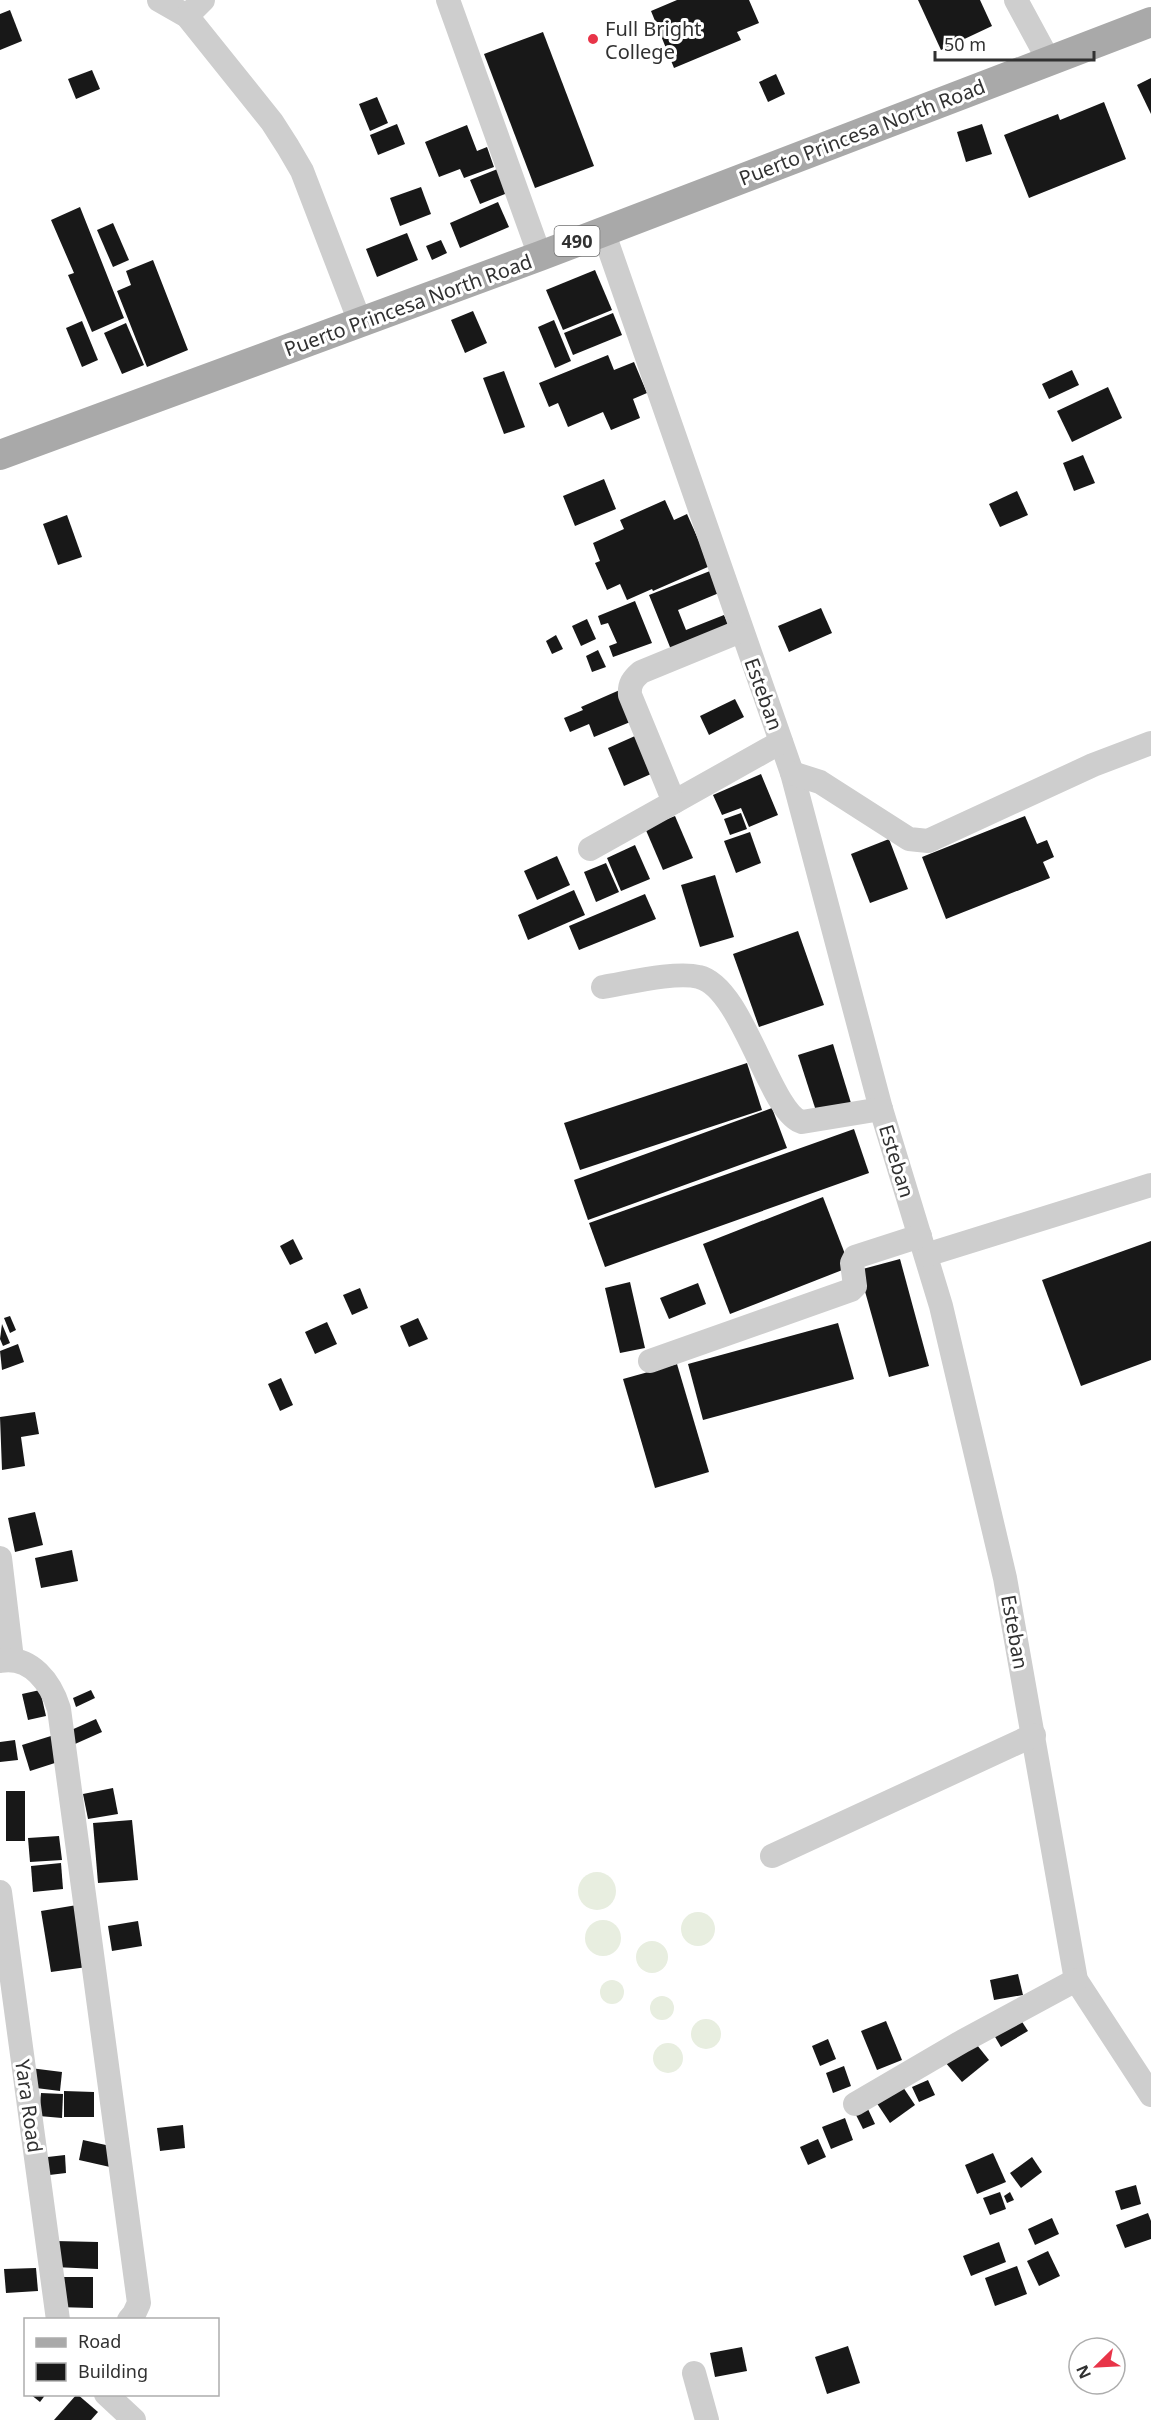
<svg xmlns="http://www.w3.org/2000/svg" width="1151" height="2420" viewBox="0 0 1151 2420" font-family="'Noto Sans',sans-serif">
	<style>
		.green { fill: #e8eee0 }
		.building { fill: #181818 }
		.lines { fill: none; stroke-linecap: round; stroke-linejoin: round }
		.minor { stroke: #cecece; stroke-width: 24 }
		.major { stroke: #a9a9a9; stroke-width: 30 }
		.poi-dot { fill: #e83448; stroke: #fff; stroke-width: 2 }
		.labels { text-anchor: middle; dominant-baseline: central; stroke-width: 6; stroke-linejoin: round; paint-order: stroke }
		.shield { fill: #fff; stroke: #6f6f6f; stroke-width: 1.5 }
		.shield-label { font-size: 18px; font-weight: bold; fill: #313131 }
		.poi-label { font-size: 20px; fill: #313131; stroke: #fff; text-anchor: start }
		.street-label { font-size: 20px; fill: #313131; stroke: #fff }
	</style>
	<rect width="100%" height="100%" fill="#fff"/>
	<g class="green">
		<circle cx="597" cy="1891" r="19"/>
		<circle cx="698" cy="1929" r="17"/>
		<circle cx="603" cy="1938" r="18"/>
		<circle cx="652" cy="1957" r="16"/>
		<circle cx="612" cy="1992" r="12"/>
		<circle cx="662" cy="2008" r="12"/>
		<circle cx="706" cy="2034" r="15"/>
		<circle cx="668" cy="2058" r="15"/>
	</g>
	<g class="building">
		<path d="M677,0H749L759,23L737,32L741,40L674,68L651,11Z"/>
		<path d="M918,0H980L992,26L941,50Z"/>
		<path d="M10,10L22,41L0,50V14Z"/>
		<path d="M543,32L594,166L535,188L484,54Z"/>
		<path d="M92,70L100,89L76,99L68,79Z"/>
		<path d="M776,74L785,94L768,102L759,82Z"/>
		<path d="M1151,78V114L1137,85Z"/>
		<path d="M377,97L388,123L370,131L359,104Z"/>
		<path d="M1104,102L1126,159L1029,198L1004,135L1058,114L1060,120Z"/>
		<path d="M397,124L405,144L378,155L370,135Z"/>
		<path d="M982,124L992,154L966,162L957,132Z"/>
		<path d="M467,125L477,151L487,147L494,167L464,178L460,169L439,177L425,142Z"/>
		<path d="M500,168L510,192L480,204L470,180Z"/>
		<path d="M421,187L431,214L400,226L390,198Z"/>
		<path d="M498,202L509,227L460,248L450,223Z"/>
		<path d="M80,207L124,318L92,332L68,275L74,273L51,220Z"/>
		<path d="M113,223L129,260L113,267L97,230Z"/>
		<path d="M407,233L418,260L377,277L366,249Z"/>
		<path d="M441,240L447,253L432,260L426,246Z"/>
		<path d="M153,260L188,350L147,367L117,291L131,285L126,271Z"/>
		<path d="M595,270L612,310L563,330L546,290Z"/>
		<path d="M473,311L487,343L465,353L451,320Z"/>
		<path d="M613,313L622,335L573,355L564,333Z"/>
		<path d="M554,320L571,361L555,368L538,327Z"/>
		<path d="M82,321L98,360L82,367L66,328Z"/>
		<path d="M126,323L144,365L122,374L104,333Z"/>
		<path d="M608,355L614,370L634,362L647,393L633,399L640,418L611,430L603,412L568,427L558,403L549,407L539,383Z"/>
		<path d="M1072,370L1079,385L1049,399L1042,384Z"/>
		<path d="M504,371L525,427L504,434L483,378Z"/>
		<path d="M1108,387L1122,418L1072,442L1057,411Z"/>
		<path d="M1083,455L1095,483L1074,491L1063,463Z"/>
		<path d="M604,479L616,509L575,526L563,496Z"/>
		<path d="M1017,491L1028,515L1000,527L989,504Z"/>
		<path d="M665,500L674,520L687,514L710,566L653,591L652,589L627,600L620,584L607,590L595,563L600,561L593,543L624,529L620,520Z"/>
		<path d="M67,515L82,557L58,565L43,524Z"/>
		<path d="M710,571L719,593L678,610L686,630L724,615L732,633L674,657L649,595Z"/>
		<path d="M635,601L652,643L613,657L609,646L617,643L608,623L601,625L598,616Z"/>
		<path d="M821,608L832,633L789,652L778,626Z"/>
		<path d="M587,619L596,639L581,646L572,626Z"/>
		<path d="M556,635L563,649L552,654L546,641Z"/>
		<path d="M598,650L606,667L592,672L586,656Z"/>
		<path d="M622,689L635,720L594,737L589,724L570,732L564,718L583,710L581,707Z"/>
		<path d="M735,699L744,717L709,735L700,716Z"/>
		<path d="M635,736L651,774L624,786L608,748Z"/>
		<path d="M761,774L778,815L749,827L741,808L722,815L713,795Z"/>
		<path d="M741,813L747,829L730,835L724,819Z"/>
		<path d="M675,816L693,858L663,870L645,828Z"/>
		<path d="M1025,816L1037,844L1047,840L1054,857L1043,862L1050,878L946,919L922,857Z"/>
		<path d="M750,832L761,863L736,873L724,841Z"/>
		<path d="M889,839L908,889L870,903L851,854Z"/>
		<path d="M635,845L650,879L621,891L607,858Z"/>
		<path d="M557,856L570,885L537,900L524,871Z"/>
		<path d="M606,863L619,892L596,902L584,872Z"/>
		<path d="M715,875L734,937L700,947L681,885Z"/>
		<path d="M574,890L585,915L528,940L518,915Z"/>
		<path d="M645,894L656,919L579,950L569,926Z"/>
		<path d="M798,931L824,1005L759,1027L733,954Z"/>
		<path d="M833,1044L851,1103L817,1114L798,1055Z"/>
		<path d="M747,1063L762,1110L580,1170L564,1123Z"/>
		<path d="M772,1108L787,1148L588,1220L574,1180Z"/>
		<path d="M854,1129L869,1173L605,1267L589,1223Z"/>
		<path d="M823,1197L850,1267L730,1314L703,1244Z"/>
		<path d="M293,1239L303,1259L290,1265L280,1246Z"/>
		<path d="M1151,1241V1360L1081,1386L1042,1280Z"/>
		<path d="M900,1259L929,1366L889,1377L859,1270Z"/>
		<path d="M630,1282L645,1348L620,1353L605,1288Z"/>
		<path d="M698,1283L706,1304L669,1319L660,1298Z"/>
		<path d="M360,1288L368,1308L352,1315L343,1295Z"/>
		<path d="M10,1316L16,1330L10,1333L4,1318Z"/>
		<path d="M418,1318L428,1339L409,1347L400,1326Z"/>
		<path d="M327,1322L337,1344L315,1354L305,1332Z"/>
		<path d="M838,1323L854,1379L703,1420L688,1364Z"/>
		<path d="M2,1324L10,1343L3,1346L0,1339Z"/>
		<path d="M18,1344L24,1362L2,1370L0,1351Z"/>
		<path d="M677,1364L709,1472L655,1488L623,1379Z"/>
		<path d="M281,1378L293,1405L280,1411L268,1384Z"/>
		<path d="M35,1412L39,1434L21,1437L25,1466L2,1470L0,1417Z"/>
		<path d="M35,1512L43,1545L15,1552L8,1518Z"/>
		<path d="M72,1550L78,1581L41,1588L35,1558Z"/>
		<path d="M40,1690L46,1716L28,1720L22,1694Z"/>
		<path d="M91,1690L95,1698L76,1707L73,1698Z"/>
		<path d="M96,1719L102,1732L75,1744L69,1731Z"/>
		<path d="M51,1736L58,1762L30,1771L22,1745Z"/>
		<path d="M15,1740L18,1760L0,1762V1742Z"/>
		<path d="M113,1788L118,1814L88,1819L83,1794Z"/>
		<rect x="6" y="1791" width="19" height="50"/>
		<path d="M132,1820L138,1880L98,1883L93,1823Z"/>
		<path d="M59,1836L62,1860L30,1862L28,1838Z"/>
		<path d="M61,1863L63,1889L33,1892L31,1866Z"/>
		<path d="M77,1905L87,1967L51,1972L41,1911Z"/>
		<path d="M138,1921L142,1946L112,1951L108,1926Z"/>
		<path d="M1018,1974L1023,1995L994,2000L990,1980Z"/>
		<path d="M1017,2014L1028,2031L1001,2047L991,2030Z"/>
		<path d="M886,2021L902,2060L877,2070L861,2031Z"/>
		<path d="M828,2039L836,2059L820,2066L812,2046Z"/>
		<path d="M973,2040L989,2060L962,2082L945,2062Z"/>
		<path d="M844,2066L851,2086L833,2093L826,2073Z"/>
		<path d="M30,2068L62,2072L60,2091L28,2087Z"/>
		<path d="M928,2080L935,2095L919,2102L912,2087Z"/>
		<path d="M901,2084L915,2105L890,2123L876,2102Z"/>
		<path d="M64,2091L94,2092V2117H64Z"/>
		<path d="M41,2093L63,2094L62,2118L39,2116Z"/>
		<path d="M868,2109L875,2124L863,2129L856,2115Z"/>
		<path d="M845,2118L853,2140L831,2149L822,2127Z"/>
		<path d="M183,2125L185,2148L160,2151L157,2128Z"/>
		<path d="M818,2139L826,2157L808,2165L800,2147Z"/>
		<path d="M83,2140L115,2147L110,2167L79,2160Z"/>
		<path d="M993,2153L1006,2182L977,2194L965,2165Z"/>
		<path d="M65,2155L66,2173L41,2176L39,2158Z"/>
		<path d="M1032,2157L1042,2172L1021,2188L1010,2173Z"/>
		<path d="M1136,2185L1141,2204L1121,2210L1115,2191Z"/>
		<path d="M1000,2192L1006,2209L990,2215L983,2198Z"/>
		<path d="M1010,2192L1014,2200L1007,2203L1004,2196Z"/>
		<path d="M1148,2213L1151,2221V2239L1125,2248L1116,2225Z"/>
		<path d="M1052,2218L1059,2234L1035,2245L1028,2229Z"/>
		<path d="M55,2241L98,2242V2269L54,2267Z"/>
		<path d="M999,2242L1006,2262L971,2276L963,2256Z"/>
		<path d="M1048,2251L1060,2276L1039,2286L1027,2261Z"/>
		<path d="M1017,2266L1027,2294L995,2306L985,2278Z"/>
		<path d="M36,2268L38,2291L6,2293L4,2269Z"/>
		<path d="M56,2277H93V2308L56,2307Z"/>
		<path d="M848,2346L860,2383L827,2394L815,2357Z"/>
		<path d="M742,2347L747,2371L715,2377L710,2353Z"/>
		<path d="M30,2394H46L40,2402Z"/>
		<path d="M77,2394L98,2412L91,2420H54Z"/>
	</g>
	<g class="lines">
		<g class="minor">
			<path d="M159,0L187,16L272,122L288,147L302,171L360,322"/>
			<path d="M448,0L540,256"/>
			<path d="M1016,0L1049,61"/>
			<path d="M187,16L203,0"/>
			<path d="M603,231L792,773L881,1109L941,1306L1005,1578L1076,1980L1151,2095"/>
			<path d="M741,631L641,672C633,679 629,684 630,695L674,802L781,742"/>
			<path d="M792,773L820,782L909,839L928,841L1093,765L1151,743"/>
			<path d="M590,849L674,802"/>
			<path d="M603,987C628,983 676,971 699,977C743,987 770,1114 802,1122L881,1109"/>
			<path d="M926,1255L1151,1185"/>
			<path d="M650,1361L851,1290L855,1286L852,1263L855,1257L920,1236"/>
			<path d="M0,1558L12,1659"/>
			<path d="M0,1661C31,1655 51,1683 59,1709L139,2303L134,2314L129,2320"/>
			<path d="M772,1856L1034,1735"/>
			<path d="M0,1892L58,2320"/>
			<path d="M855,2104L963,2041L1076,1980"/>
			<path d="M694,2373L707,2420"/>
			<path d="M106,2394L134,2420"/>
		</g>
		<path class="major" d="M0,455L540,256L1151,22"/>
	</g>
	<circle class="poi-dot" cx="593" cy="39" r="6"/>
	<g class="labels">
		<rect class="shield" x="554.5" y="226" width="45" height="30" rx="4.5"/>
		<g class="shield-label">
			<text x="577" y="241">490</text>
		</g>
		<g class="poi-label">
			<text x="605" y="28">Full Bright<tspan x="605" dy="23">College</tspan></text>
		</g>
		<g class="street-label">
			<text transform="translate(862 132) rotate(-21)">Puerto Princesa North Road</text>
			<text transform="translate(408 305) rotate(-20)">Puerto Princesa North Road</text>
			<text transform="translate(764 694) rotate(70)">Esteban</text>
			<text transform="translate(897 1161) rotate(73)">Esteban</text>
			<text transform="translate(1015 1632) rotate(80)">Esteban</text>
			<text transform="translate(29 2106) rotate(82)">Yara Road</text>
		</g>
	</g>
	<rect x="24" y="2318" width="195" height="78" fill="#ffffff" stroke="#adadad" stroke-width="1.5"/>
	<rect x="36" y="2338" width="30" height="9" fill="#a9a9a9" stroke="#adadad" stroke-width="1.5"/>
	<text x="78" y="2348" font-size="18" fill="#313131">Road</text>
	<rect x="36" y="2363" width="30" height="18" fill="#181818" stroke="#adadad" stroke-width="1.5"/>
	<text x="78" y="2378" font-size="18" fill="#313131">Building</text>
	<g transform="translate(1097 2366) rotate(246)"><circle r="28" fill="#ffffff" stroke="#adadad" stroke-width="1.5"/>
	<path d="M0-4.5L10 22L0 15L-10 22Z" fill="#e83448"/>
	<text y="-9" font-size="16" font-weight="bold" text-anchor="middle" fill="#313131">N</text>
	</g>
	<path d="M935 51v9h159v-9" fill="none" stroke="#313131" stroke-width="3"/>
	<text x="944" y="51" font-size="18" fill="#313131" stroke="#ffffff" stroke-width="4.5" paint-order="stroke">50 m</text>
</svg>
